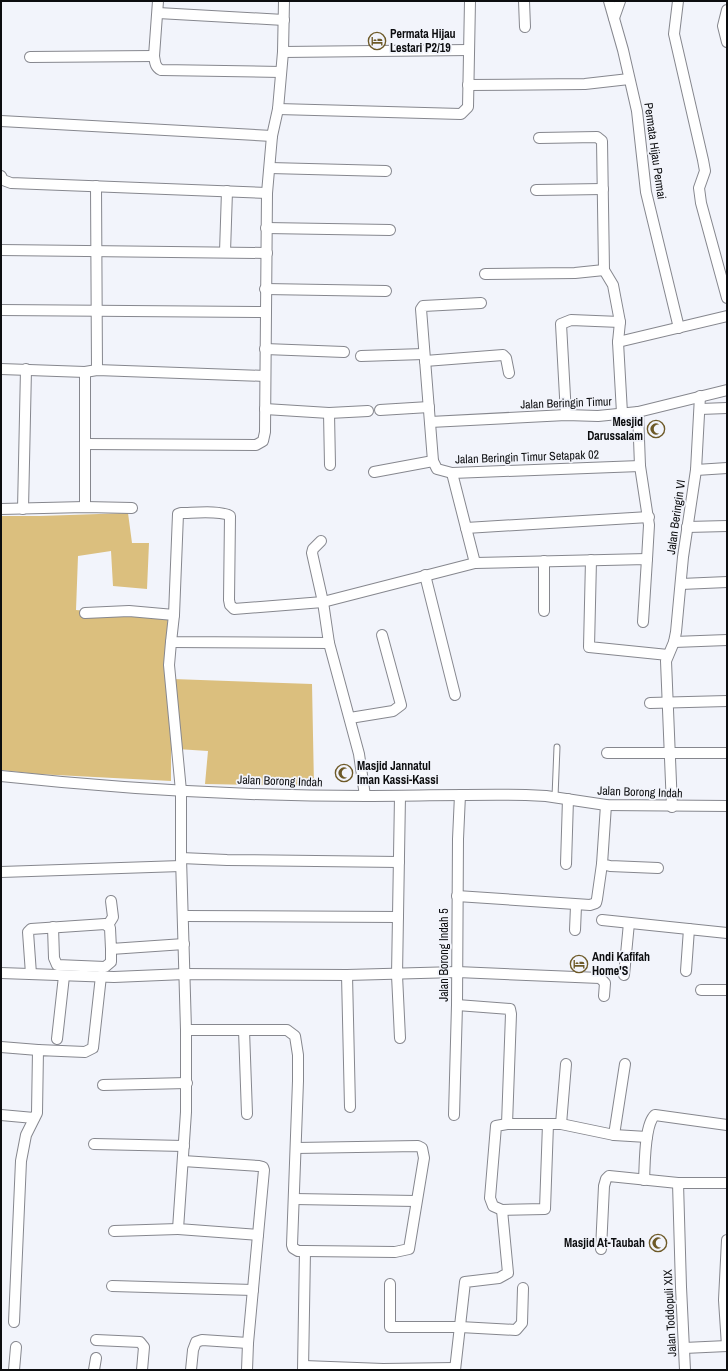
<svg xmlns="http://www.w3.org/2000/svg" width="728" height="1371" viewBox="0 0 728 1371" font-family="'Archivo Narrow',sans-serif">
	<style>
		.green { fill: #dbbf7e }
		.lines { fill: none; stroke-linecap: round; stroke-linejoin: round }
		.lane-casing { stroke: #86878e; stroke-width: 7 }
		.street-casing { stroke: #86878e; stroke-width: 12 }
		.lane { stroke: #fff; stroke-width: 5 }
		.street { stroke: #fff; stroke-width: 10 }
		.labels { text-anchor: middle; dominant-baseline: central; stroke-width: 3.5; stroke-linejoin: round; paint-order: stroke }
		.poi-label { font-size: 12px; font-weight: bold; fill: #0c0d0f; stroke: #f2f4fb; text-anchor: start }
		.street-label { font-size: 12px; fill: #0c0d0f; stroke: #f2f4fb }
	</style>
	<rect width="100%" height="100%" fill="#f2f4fb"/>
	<g class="green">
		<path d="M128,513L132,543H149L147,589L113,586L111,551L78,556L76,610L168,618L165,653L171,726V781L37,774L1,770V516H40Z"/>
		<path d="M173,679L312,684L314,786L205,784L208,751L177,749Z"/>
	</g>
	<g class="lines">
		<defs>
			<path id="lane" d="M555,797L557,747"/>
			<g id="street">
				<path d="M158,1L154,56C155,62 155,67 161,70L281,72"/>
				<path d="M524,1L525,27"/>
				<path d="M609,1L623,50L637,111L646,192L679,328"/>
				<path d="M678,1L674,34L703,160L705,171L699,188L701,203L727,298"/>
				<path d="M727,10L723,26L727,42"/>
				<path d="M158,13L284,20"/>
				<path d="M614,18L620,1"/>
				<path d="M283,52L469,50"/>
				<path d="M30,57L154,56"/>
				<path d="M468,85L585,84L629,79"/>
				<path d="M278,109L461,114L468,107L470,1"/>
				<path d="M1,121L272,136"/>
				<path d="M539,138L597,137L602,141L604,270L613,285L620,322L618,342L622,413"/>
				<path d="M270,168L386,171"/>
				<path d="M1,176L3,180L11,183L267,193"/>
				<path d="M96,186L97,370"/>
				<path d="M536,190L603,189"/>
				<path d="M266,228L390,230"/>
				<path d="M1,250L267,253"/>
				<path d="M225,252L227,191"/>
				<path d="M485,274L575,273L604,270"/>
				<path d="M265,289L386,291"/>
				<path d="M481,303L423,306L421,309L433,461L437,469L452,473L640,466"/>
				<path d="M1,310L266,312"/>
				<path d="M618,342L727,316"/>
				<path d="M265,349L344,352"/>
				<path d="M361,356L424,354"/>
				<path d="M425,361L503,355L506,358L509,373"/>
				<path d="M1,369L85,372L97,370L265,376"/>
				<path d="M85,372V507"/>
				<path d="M265,409L329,413L368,411"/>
				<path d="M700,409L727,408"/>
				<path d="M380,410L429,407"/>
				<path d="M638,412L640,466L649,525L647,559"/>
				<path d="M329,413L330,465"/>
				<path d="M566,415L561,324L571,320L620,322"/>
				<path d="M430,422L566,415L598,416L638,412L727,390"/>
				<path d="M86,444L256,445L263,441L265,432L267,193L272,136L278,109L283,52L284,1"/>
				<path d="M696,470L727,468"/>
				<path d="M374,472L433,461"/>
				<path d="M452,473L475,563"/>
				<path d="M1,509L85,507L132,508"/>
				<path d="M23,509L26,369"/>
				<path d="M687,527L727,526"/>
				<path d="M466,528L649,517"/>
				<path d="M321,541L313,549L312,553L323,602L329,643L359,754L365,796"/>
				<path d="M591,560L589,647L668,655"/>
				<path d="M544,561V611"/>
				<path d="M425,575L455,695"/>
				<path d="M681,584L727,582"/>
				<path d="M85,613L129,611L174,615"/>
				<path d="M171,642L169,665L181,791V858L186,1030H287L295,1036L298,1055V1081L292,1245L293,1248L298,1251H305L303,1370"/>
				<path d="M674,642L727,640"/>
				<path d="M329,643L171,642L174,615L178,514L181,513C193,513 221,510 230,516L229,600L230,605L234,609L323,602L475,563L647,559L643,622"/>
				<path d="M650,703L727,701"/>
				<path d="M350,718L393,711L401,705L382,635"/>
				<path d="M607,753H727"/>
				<path d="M1,776C122,789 244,796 366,796C419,796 472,794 526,795L546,796L606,805L727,806"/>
				<path d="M606,805L602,864L610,866L658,868"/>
				<path d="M672,807L666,661L674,642L676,632L683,557L696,470L700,396"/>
				<path d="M181,858L227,860L399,862"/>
				<path d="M566,864L568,799"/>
				<path d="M1,872L181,866"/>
				<path d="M457,896L590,905L596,903L597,899L602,864"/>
				<path d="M183,916L398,917"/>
				<path d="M602,920L727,933"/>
				<path d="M108,925L113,917L111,901"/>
				<path d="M53,927L54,958L57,965L105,967L111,962V949"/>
				<path d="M575,930L576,906"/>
				<path d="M686,971L689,929"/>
				<path d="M1,973L114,977L185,974L347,975L457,972L600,978L605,983L604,996"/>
				<path d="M31,974L28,932L31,929L105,924L110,928L111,949L184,944"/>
				<path d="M347,975L350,1107"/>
				<path d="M624,975L629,923"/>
				<path d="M701,990H727"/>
				<path d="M457,1005L510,1009L511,1014L507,1124H561L614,1135L647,1137"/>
				<path d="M186,1030V1112L178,1229L258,1235"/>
				<path d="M244,1030L247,1114"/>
				<path d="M400,1038L397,975L400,796"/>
				<path d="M57,1039L64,976"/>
				<path d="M1,1047L38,1050"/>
				<path d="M103,1085L187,1083"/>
				<path d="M1,1115L34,1118"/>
				<path d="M454,1115L457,1005L458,839L460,795"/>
				<path d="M507,1124L496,1126L490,1198L493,1206L502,1210L545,1209L548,1124"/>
				<path d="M561,1124L566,1064"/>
				<path d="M614,1135L625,1064"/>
				<path d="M94,1144L184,1146"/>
				<path d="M296,1148L418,1146L422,1148L424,1158L409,1249L395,1252L305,1251"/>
				<path d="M183,1161L259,1166L263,1167L264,1170L248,1343L247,1370"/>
				<path d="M644,1180C645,1165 644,1125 655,1115L727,1125"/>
				<path d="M678,1183L681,1287L685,1370"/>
				<path d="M294,1199L416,1201"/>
				<path d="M114,1231L178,1229"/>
				<path d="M601,1249L604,1186L606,1179L609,1176L678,1183H727"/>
				<path d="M390,1284V1327H460L516,1330L522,1323L523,1288"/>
				<path d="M112,1286L253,1290"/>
				<path d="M14,1322L21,1161L26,1135L37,1113L38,1050L85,1052L93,1048L101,976"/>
				<path d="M96,1340L140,1342L144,1347L142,1370"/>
				<path d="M727,1346L724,1300L727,1240"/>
				<path d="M684,1348L727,1346"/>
				<path d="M304,1366L383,1369L455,1368"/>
				<path d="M14,1370L16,1347"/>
				<path d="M94,1370L96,1358"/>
				<path d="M191,1370L193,1350L196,1342L202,1340L248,1343"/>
				<path d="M455,1370L465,1282L499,1278L508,1273L502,1210"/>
			</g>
		</defs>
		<use href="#lane" class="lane-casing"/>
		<use href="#street" class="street-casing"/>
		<use href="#lane" class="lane"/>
		<use href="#street" class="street"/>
	</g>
	<defs>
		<symbol id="hotel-ring" viewBox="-11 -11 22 22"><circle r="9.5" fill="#f2f4fb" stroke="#6d5927" stroke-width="1.5"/><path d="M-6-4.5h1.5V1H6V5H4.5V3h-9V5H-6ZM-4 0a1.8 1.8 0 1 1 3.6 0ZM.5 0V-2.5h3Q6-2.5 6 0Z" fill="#6d5927"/></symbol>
		<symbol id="mosque-ring" viewBox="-11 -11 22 22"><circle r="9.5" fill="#f2f4fb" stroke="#6d5927" stroke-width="1.5"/><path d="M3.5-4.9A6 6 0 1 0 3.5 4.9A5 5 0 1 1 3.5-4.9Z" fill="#6d5927"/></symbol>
	</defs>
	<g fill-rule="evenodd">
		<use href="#hotel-ring" x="367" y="31" width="20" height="20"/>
		<use href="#mosque-ring" x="646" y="419" width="20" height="20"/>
		<use href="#mosque-ring" x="334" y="763" width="20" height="20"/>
		<use href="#hotel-ring" x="569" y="954" width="20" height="20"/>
		<use href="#mosque-ring" x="648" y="1233" width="20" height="20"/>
	</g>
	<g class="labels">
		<g class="poi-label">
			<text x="390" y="34">Permata Hijau<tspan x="390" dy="14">Lestari P2/19</tspan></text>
			<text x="643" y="422" text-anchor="end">Mesjid<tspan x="643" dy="14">Darussalam</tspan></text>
			<text x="357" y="766">Masjid Jannatul<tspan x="357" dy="14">Iman Kassi-Kassi</tspan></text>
			<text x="592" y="957">Andi Kafifah<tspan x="592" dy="14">Home'S</tspan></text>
			<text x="645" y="1243" text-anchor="end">Masjid At-Taubah</text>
		</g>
		<g class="street-label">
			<text transform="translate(655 151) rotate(82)">Permata Hijau Permai</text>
			<text transform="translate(566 403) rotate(-2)">Jalan Beringin Timur</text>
			<text transform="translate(527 457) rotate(-2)">Jalan Beringin Timur Setapak 02</text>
			<text transform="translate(676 517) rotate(-82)">Jalan Beringin VI</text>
			<text transform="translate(280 781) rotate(2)">Jalan Borong Indah</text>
			<text transform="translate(640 792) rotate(2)">Jalan Borong Indah</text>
			<text transform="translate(444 955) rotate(-90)">Jalan Borong Indah 5</text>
			<text transform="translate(670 1313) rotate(-93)">Jalan Toddopuli XIX</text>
		</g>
	</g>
	<rect width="728" height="1371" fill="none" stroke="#0c0d0f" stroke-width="4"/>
</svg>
